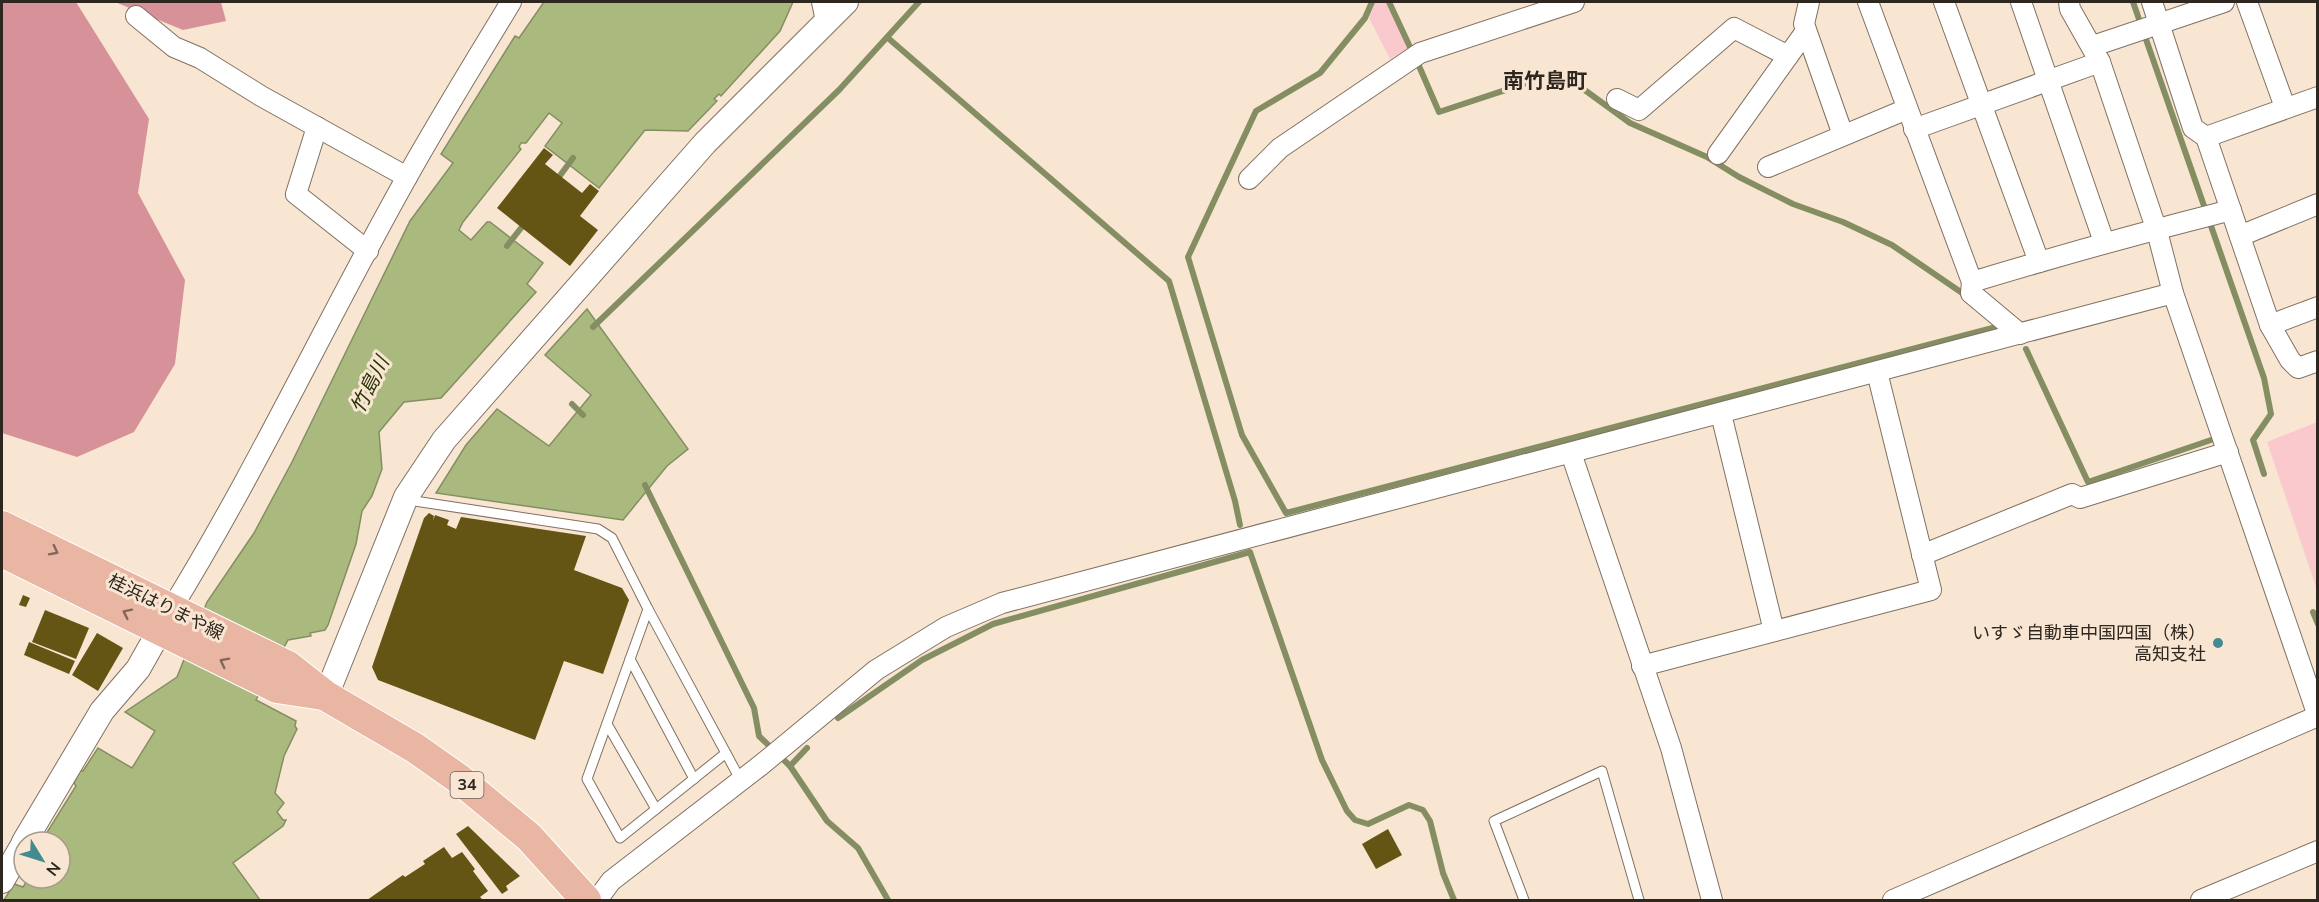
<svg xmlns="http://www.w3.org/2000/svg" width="2319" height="902" viewBox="0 0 2319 902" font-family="'Nunito Sans','Noto Sans JP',sans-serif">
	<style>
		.green { fill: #fac9cd }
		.forest { fill: #d69298 }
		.water { fill: #aaba7f; stroke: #858e62; stroke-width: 1.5 }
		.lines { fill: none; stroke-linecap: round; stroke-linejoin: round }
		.stream { stroke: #858e62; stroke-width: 6 }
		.building { fill: #655515 }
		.service-casing { stroke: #817161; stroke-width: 11 }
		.minor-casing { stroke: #817161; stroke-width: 22 }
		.tertiary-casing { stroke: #817161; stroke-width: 26 }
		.primary-casing { stroke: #fff; stroke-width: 32 }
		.service { stroke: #fff; stroke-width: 9 }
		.minor { stroke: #fff; stroke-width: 20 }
		.tertiary { stroke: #fff; stroke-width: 24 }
		.primary { stroke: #e9b6a3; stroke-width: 30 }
		.oneway { stroke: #82675b }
		.poi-dot { fill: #438b90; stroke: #f8e6d3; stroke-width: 2 }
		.labels { text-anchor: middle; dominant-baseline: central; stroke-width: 6; stroke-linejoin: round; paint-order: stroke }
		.shield { fill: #f8e6d3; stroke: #6b6056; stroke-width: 1.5 }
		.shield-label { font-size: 16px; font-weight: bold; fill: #2e2720 }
		.street-label { font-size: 18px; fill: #2e2720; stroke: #f8e6d3 }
		.poi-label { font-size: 18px; fill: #2e2720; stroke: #f8e6d3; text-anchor: end }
		.water-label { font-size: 20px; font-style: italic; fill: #293304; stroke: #f8e6d3 }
		.quarter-label { font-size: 21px; font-weight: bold; fill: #2e2720; stroke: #f8e6d3 }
	</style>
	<rect width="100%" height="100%" fill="#f8e6d3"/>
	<g class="green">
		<path d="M1375,2H1388L1410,47L1390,59L1369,18Z"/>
		<path d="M2317,422V590L2267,442Z"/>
	</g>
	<g class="forest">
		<path d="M2,2H76L149,119L138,193L185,280L175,364L134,432L77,457L2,433Z"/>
		<path d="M115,2H221L226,21L183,30Z"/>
	</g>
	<g class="water">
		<path d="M544,2H793L780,31L721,96L719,94L714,99L717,101L688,131L645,130L599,188L545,146L562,123L549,113L526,143H521L519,147L521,149L463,222L459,230L471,240L487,222H490L543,263L527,284L536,292L441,398L404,402L379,432L382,469L372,496L362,511L356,544L328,625L325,630L310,633L311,636L288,640L256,700L296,721L295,726L297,729L284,756L275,793L284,803L277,812L283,820H286L283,826L233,863L260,900H4L14,884L23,887L29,878H60V842H41L76,786L74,783L80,770L83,771L98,748L132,768L155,731L125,712L177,677L207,602L254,533L292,462L410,221L453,163L441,154L515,36L519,38Z"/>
		<path d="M587,309L688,449L667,466L623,520L436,493L466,445L497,409L549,446L591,395L545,355Z"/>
	</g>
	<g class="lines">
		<g class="stream">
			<path d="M1372,2L1365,18L1320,73L1256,111L1188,257L1242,435L1286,513L2004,325"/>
			<path d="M1389,2L1410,47"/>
			<path d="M2133,2L2264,378L2271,414L2253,440L2264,474"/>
			<path d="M888,38L1169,281L1235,501L1240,525"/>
			<path d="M1419,66L1439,112L1560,72L1630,123L1707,157L1739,177L1793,204L1843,222L1892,245L1968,297"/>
			<path d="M556,181L573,158"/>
			<path d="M507,246L525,223"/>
			<path d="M593,327L839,90L919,2"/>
			<path d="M2026,349L2088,482L2211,440"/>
			<path d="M572,404L583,415"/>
			<path d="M645,485L754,708L759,736L790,766L827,821L858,848L888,900"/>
			<path d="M2313,612L2318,624"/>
			<path d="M838,718L922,660L993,624L1250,552L1322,760L1347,811L1355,820L1368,824L1409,805L1423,810L1430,821L1443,873L1454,900"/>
			<path d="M790,766L807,748"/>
		</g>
	</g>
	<g class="building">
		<path d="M544,148L553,155L545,164L582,193L590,184L599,191L580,216L598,230L570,266L497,208Z"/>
		<path d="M429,513L434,516L433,521L435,515L449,520L447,525L456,529L461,517L586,536L574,570L622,588L629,600L603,674L564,661L535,740L378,680L372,667L424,518Z"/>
		<path d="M23,595L30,598L26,607L19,605Z"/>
		<path d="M45,610L89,628L76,659L32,642Z"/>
		<path d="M97,633L123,648L98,691L72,675Z"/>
		<path d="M29,642L75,661L69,674L24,655Z"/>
		<path d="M468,826L520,876L506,886L508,890L502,894L456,834Z"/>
		<path d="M1388,829L1402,855L1376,869L1362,844Z"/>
		<path d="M444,847L452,858L462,852L475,869L473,871L488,891L480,897L483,900H367L403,875L405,877L425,864L423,861Z"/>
	</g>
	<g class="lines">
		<defs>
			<g id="service">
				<path d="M408,500L598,529L612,538L648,609"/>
				<path d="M630,659L694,779"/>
				<path d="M607,724L656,809"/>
				<path d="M726,753L620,838L587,779L648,609L741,781"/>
				<path d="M1524,900L1494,821L1602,771L1639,900"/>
			</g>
			<g id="minor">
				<path d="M822,2L826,21"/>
				<path d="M1809,2L1804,24L1843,135"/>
				<path d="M1868,2L1972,282C2058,256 2144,232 2231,210"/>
				<path d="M1944,2L2039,262"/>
				<path d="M2021,2L2104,242"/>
				<path d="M2152,2L2193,128L2206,137L2270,325L2290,360L2298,368L2318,361"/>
				<path d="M2247,2L2285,107"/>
				<path d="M136,16L174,47L200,58L261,96L407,177"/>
				<path d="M2093,46L2224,2"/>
				<path d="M1617,99L1639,110L1734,28L1788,56"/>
				<path d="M317,127L296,194L368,251"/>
				<path d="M1914,129L2100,62"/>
				<path d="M2206,137L2318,97"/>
				<path d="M1718,154L1806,31"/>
				<path d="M1768,167L1907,109"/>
				<path d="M1249,179L1280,148L1420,53L1574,2"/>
				<path d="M2240,236L2318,204"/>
				<path d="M1972,282L1971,293L2020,334"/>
				<path d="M2270,325L2318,307"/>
				<path d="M1721,414L1774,631"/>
				<path d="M1571,453L1671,748L1712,900"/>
				<path d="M1922,555L2072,494L2080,498L2228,452"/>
				<path d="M170,611C257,470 326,321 407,177C440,118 476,60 511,2"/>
				<path d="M1642,666L1931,590L1877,372"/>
				<path d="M597,900L611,881L761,765L876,670L946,627L1002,603C1392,496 1783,397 2173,293"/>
				<path d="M1893,900L2318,716L2173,293L2157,231L2100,62L2070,9L2069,2"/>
				<path d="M2201,900L2318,851"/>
			</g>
			<g id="tertiary">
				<path d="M326,696L406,497L444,440L705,143L846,2"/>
				<path d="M24,842L102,711L138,669L168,616"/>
				<path d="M2,881L24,843"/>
			</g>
			<g id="primary">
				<path d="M2,526L288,666L326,696L415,748L459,779L529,837L586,900"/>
				<path d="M2,552L277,688L323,695"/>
			</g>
		</defs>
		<use href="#service" class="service-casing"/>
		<use href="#minor" class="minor-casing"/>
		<use href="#tertiary" class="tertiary-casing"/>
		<use href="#primary" class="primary-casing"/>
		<use href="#service" class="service"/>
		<use href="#minor" class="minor"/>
		<use href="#tertiary" class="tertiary"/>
		<use href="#primary" class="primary"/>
	</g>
	<defs><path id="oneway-chevron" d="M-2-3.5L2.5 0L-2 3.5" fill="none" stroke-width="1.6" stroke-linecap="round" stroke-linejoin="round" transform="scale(1.5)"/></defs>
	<g class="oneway">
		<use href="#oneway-chevron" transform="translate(54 551) rotate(27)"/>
		<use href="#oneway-chevron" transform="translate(127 613) rotate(-154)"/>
		<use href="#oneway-chevron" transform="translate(224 662) rotate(-153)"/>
	</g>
	<circle class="poi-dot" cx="2218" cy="643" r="6"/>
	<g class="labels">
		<rect class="shield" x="450.5" y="772" width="33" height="26" rx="4.5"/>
		<g class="shield-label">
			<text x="467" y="785">34</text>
		</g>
		<g class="street-label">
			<text transform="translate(166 607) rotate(26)">桂浜はりまや線</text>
		</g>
		<g class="poi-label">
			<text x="2206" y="633">いすゞ自動車中国四国（株）<tspan x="2206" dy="21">高知支社</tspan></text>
		</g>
		<g class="water-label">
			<text transform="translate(370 385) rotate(-63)">竹島川</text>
		</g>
		<g class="quarter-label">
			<text x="1545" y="81">南竹島町</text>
		</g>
	</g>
	<rect width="2319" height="902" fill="none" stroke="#2e2720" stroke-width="6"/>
	<g transform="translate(42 860) rotate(128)"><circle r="28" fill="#f8e6d3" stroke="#a79a8b" stroke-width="1.5"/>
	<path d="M0-4.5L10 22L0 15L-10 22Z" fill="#438b90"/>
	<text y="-9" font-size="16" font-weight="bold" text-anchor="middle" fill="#2e2720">N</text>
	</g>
</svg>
